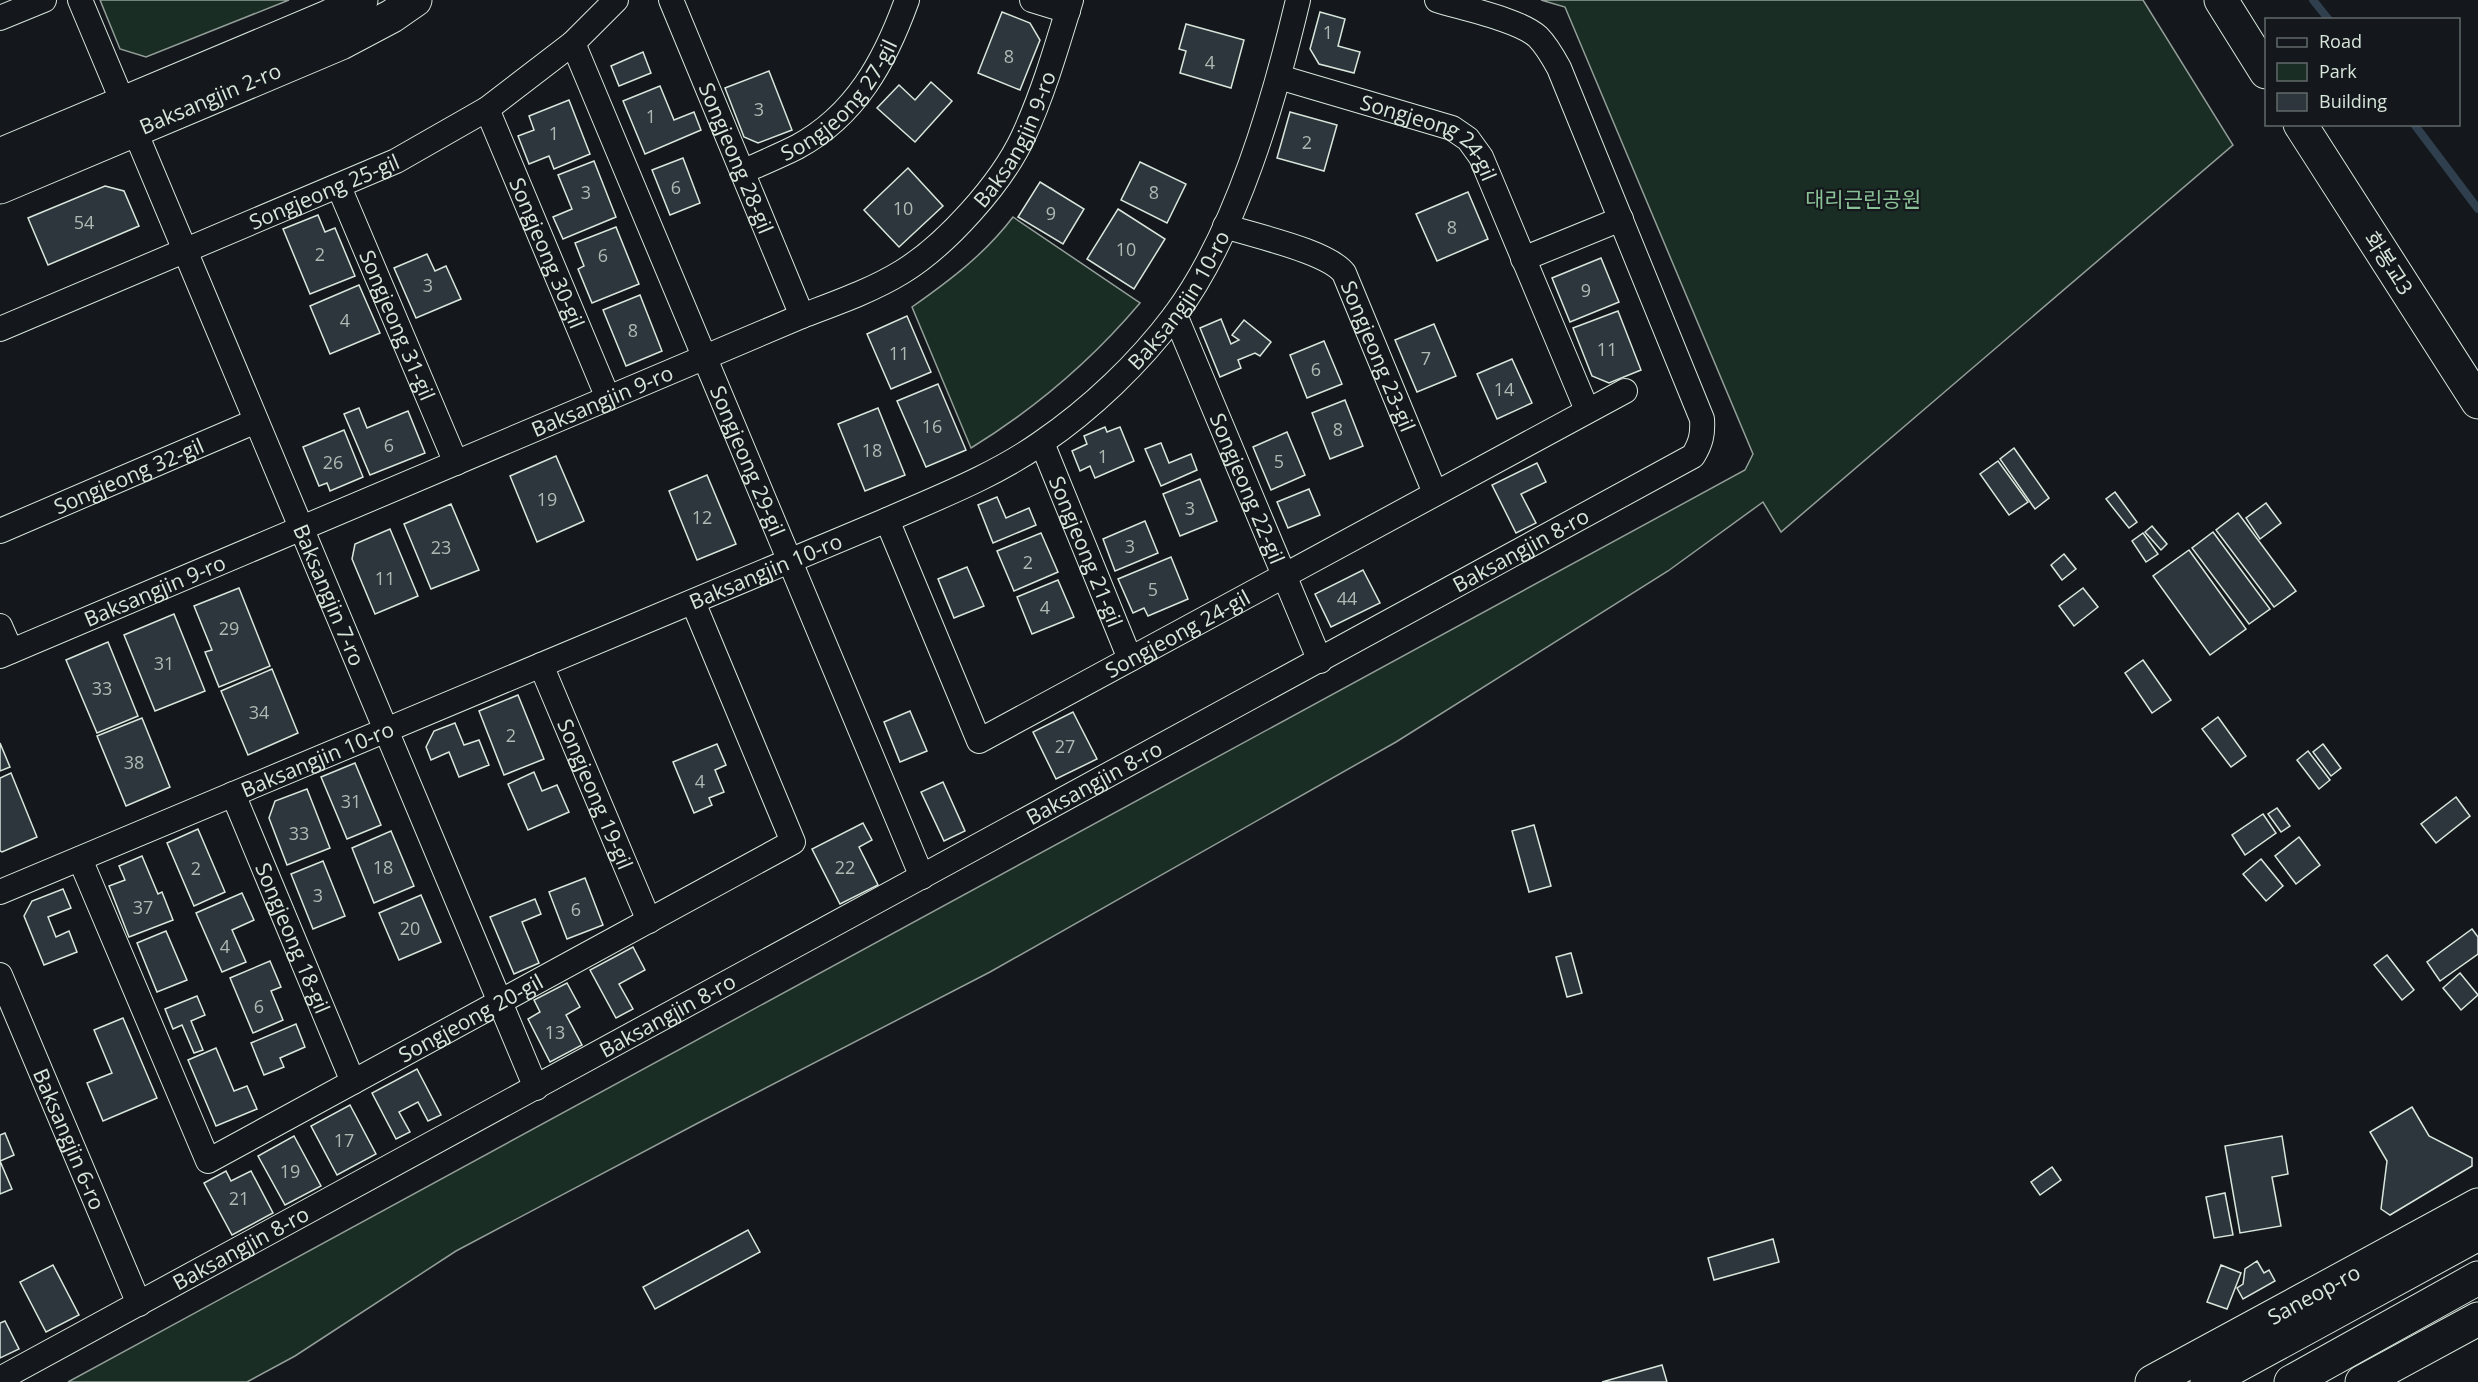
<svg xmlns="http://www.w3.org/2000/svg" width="2478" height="1382" viewBox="0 0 2478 1382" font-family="'Open Sans','Noto Sans KR',sans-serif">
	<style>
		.green { fill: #1a2d24; stroke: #939e99; stroke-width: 1.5 }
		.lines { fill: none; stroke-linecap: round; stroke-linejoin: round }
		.stream { stroke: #2f3f4d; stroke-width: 8 }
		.building { fill: #2c363c; stroke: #d8e6dc; stroke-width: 1.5 }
		.street-casing { stroke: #d8e6dc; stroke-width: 26 }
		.secondary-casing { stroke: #d8e6dc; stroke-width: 35 }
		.street { stroke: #14181c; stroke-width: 24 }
		.secondary { stroke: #14181c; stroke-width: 33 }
		.labels { text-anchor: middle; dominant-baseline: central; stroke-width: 4.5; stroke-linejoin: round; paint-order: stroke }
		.number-label { font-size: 18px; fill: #adbab4 }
		.street-label { font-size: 21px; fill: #d8e6dc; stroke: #14181c }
		.park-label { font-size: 21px; fill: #8ac095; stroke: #14181c }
	</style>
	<rect width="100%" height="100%" fill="#14181c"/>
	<g class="green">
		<path d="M100,0H289L146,57L120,49Z"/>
		<path d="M1541,0H2143L2233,145L1781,532L1763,502L1668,571L1396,742L990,972L698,1123L456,1251L295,1356L247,1382H68L1745,470L1753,454L1565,7Z"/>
		<path d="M1013,217L1140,303C1091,361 1036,408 971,448L912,307C949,281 985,254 1013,217Z"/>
	</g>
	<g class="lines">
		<g class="stream">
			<path d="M2313,0L2329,20"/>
			<path d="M2414,124L2478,209"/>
		</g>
	</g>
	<g class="building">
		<path d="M1002,12L1030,23L1040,40L1020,90L978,73Z"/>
		<path d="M1320,12L1345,19L1338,46L1360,52L1354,73L1319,64L1310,49Z"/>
		<path d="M1186,24L1244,40L1231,88L1180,73L1186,51L1179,49Z"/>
		<path d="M643,52L651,73L619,86L611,66Z"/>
		<path d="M769,71L792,130L758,143L744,137L725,88Z"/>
		<path d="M931,82L952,101L915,142L877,108L899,85L915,100Z"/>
		<path d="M660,86L674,120L694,112L701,130L645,154L623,101Z"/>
		<path d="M569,100L590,154L554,169L549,156L529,164L518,136L534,130L529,116Z"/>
		<path d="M1290,112L1337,125L1324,171L1277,158Z"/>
		<path d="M683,158L700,203L670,215L652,170Z"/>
		<path d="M594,161L616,217L563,239L553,217L572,209L558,175Z"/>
		<path d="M1140,162L1186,184L1167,223L1121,200Z"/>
		<path d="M908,168L943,206L899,247L864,210Z"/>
		<path d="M1040,182L1084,209L1063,244L1018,217Z"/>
		<path d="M105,186L124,191L139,226L48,265L28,218Z"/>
		<path d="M1468,192L1488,239L1437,261L1416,214Z"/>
		<path d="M1118,209L1165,239L1134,289L1087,259Z"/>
		<path d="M318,215L325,232L335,228L355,276L310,294L283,229Z"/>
		<path d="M616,227L639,284L592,303L578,269L584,266L575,243Z"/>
		<path d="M427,254L435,271L446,266L461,299L416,318L394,268Z"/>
		<path d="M1601,258L1619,302L1570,322L1552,278Z"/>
		<path d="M359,285L380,333L330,354L310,306Z"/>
		<path d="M640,295L662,351L626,366L603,310Z"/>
		<path d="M1618,311L1641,370L1609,383L1592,376L1573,328Z"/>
		<path d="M907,316L931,372L891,389L867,334Z"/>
		<path d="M1221,319L1231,344L1239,340L1232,335L1244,320L1271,342L1260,356L1255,353L1238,360L1241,368L1220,377L1200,328Z"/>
		<path d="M1434,324L1456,376L1417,392L1395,340Z"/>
		<path d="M1324,341L1342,384L1307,398L1290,355Z"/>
		<path d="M1512,359L1532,403L1497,419L1477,374Z"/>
		<path d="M938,384L966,450L926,467L897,401Z"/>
		<path d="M1345,400L1363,446L1330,459L1312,413Z"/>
		<path d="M359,408L367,428L408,411L425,453L370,475L344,414Z"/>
		<path d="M878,408L905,475L865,491L838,424Z"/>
		<path d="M1105,427L1107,432L1120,427L1134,461L1095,478L1090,466L1080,471L1072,451L1087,444L1084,436Z"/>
		<path d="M344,430L363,477L330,491L327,483L319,486L303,447Z"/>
		<path d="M1287,432L1305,475L1271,490L1253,447Z"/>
		<path d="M1161,443L1169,463L1191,454L1197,470L1161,486L1145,449Z"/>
		<path d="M2014,448L2049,498L2035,509L2000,459Z"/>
		<path d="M556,456L584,521L537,542L510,476Z"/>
		<path d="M1998,461L2028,502L2009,515L1980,474Z"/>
		<path d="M1537,463L1546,482L1521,494L1536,523L1516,533L1492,485Z"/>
		<path d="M707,475L736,544L697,560L669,491Z"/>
		<path d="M1200,479L1217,521L1180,536L1163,494Z"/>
		<path d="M1309,489L1320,515L1288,528L1277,502Z"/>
		<path d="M2115,492L2137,522L2129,528L2106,499Z"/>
		<path d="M997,497L1006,518L1029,508L1036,525L993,543L978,505Z"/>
		<path d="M2266,503L2281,523L2260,539L2246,518Z"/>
		<path d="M451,504L479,570L431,589L404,524Z"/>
		<path d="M2238,513L2296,591L2274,607L2216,530Z"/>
		<path d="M1145,521L1158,553L1115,571L1103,539Z"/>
		<path d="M2152,526L2167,544L2161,550L2145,532Z"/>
		<path d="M390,529L418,596L375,614L352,559L355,544Z"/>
		<path d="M2213,532L2270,609L2249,624L2192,548Z"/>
		<path d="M1041,533L1058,572L1014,591L997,551Z"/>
		<path d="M2143,533L2158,554L2146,562L2132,541Z"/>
		<path d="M2189,550L2246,629L2210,655L2153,576Z"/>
		<path d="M2064,554L2076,569L2062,580L2051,565Z"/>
		<path d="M1171,557L1188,599L1148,616L1144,608L1133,613L1118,579Z"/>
		<path d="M967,567L984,606L954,618L938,579Z"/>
		<path d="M1363,570L1380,603L1331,627L1315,594Z"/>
		<path d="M1058,580L1074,617L1032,634L1017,597Z"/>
		<path d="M239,588L270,666L219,687L205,652L212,650L194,606Z"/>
		<path d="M2083,588L2098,607L2074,626L2059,606Z"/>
		<path d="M174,614L205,691L155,711L124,635Z"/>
		<path d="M108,642L138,716L97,733L66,660Z"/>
		<path d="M2143,660L2171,700L2152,713L2125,673Z"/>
		<path d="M272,669L298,733L248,755L221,691Z"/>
		<path d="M518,695L544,759L504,775L479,711Z"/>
		<path d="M910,711L927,751L900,762L884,722Z"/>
		<path d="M1073,712L1097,759L1056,779L1033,732Z"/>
		<path d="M2218,717L2246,756L2231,767L2202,729Z"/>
		<path d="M142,718L170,787L126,806L97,736Z"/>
		<path d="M455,723L464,745L479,740L489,765L459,777L449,752L431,760L426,747L434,731Z"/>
		<path d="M0,743L10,767L0,771Z"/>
		<path d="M717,744L726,765L715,770L724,792L709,798L712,805L694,813L673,762Z"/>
		<path d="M2323,744L2341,768L2331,776L2313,752Z"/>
		<path d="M2308,751L2330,780L2319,789L2297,760Z"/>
		<path d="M355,763L381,825L347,839L321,777Z"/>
		<path d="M534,772L542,791L557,785L569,812L528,830L508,784Z"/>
		<path d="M11,773L37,837L2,852L0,851V778Z"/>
		<path d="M943,782L965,831L944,841L921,792Z"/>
		<path d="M307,789L330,848L287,865L269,818L275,801Z"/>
		<path d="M2456,797L2470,816L2436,843L2421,824Z"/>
		<path d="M2277,808L2290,826L2281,832L2268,814Z"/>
		<path d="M2263,814L2276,833L2245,855L2232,835Z"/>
		<path d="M863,823L872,840L859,847L878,885L840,904L812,849Z"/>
		<path d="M1534,825L1551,886L1529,892L1512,831Z"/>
		<path d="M198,829L225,892L194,906L167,843Z"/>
		<path d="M391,831L414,886L374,903L352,848Z"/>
		<path d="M2299,837L2320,865L2296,884L2275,856Z"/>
		<path d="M142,856L158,894L162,892L173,920L129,937L109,886L125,880L119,866Z"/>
		<path d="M2261,859L2283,886L2266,901L2243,874Z"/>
		<path d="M323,861L345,916L313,929L291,874Z"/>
		<path d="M585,878L603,925L567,939L549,892Z"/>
		<path d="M63,889L71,908L48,917L56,937L69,931L77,952L44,965L24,916L32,901Z"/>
		<path d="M242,893L254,920L232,930L246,962L222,972L196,913Z"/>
		<path d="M421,895L441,942L399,960L379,913Z"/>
		<path d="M535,899L541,914L522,922L539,963L514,974L490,917Z"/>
		<path d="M2472,929L2478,937V954L2440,981L2427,962Z"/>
		<path d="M166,931L187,980L157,992L137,943Z"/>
		<path d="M633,947L645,970L619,984L633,1009L616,1018L590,970Z"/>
		<path d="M1571,953L1582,993L1567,997L1556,957Z"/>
		<path d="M2387,955L2414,990L2402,1000L2374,965Z"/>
		<path d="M270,961L281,987L271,991L283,1020L253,1033L230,978Z"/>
		<path d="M2460,973L2478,995L2461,1010L2443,988Z"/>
		<path d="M567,983L580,1007L566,1015L582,1045L550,1062L528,1019L540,1012L534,1000Z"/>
		<path d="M197,996L205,1015L191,1021L203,1050L194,1053L182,1025L173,1029L165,1009Z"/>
		<path d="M123,1018L157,1098L103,1121L87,1083L112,1073L94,1030Z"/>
		<path d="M296,1024L305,1047L280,1058L284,1067L264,1075L251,1043Z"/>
		<path d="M216,1048L234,1091L247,1086L257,1109L216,1126L188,1060Z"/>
		<path d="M417,1069L441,1115L428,1121L418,1102L399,1112L410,1132L396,1139L372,1093Z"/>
		<path d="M350,1105L376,1154L337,1175L311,1126Z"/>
		<path d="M2412,1107L2429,1136L2472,1158V1166L2390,1215L2381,1209L2387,1161L2370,1132Z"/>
		<path d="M5,1133L14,1155L0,1161L12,1189L0,1194V1135Z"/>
		<path d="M294,1136L321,1186L285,1205L258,1156Z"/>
		<path d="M2282,1136L2288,1174L2272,1177L2281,1226L2240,1233L2225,1146Z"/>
		<path d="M2052,1167L2061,1180L2040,1195L2031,1182Z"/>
		<path d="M226,1171L231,1181L251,1171L273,1213L232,1235L204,1183Z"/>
		<path d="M2225,1193L2233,1235L2214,1238L2206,1197Z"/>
		<path d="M748,1230L760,1252L655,1309L643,1287Z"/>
		<path d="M1773,1239L1779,1262L1714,1280L1708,1258Z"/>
		<path d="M2257,1261L2264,1273L2269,1270L2275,1281L2243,1299L2237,1288L2243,1284L2245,1269Z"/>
		<path d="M53,1265L79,1315L46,1332L20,1282Z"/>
		<path d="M2221,1265L2241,1273L2227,1309L2207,1302Z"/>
		<path d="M5,1321L19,1349L0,1358V1323Z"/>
		<path d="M1662,1365L1667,1382H1602Z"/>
	</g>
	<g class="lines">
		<defs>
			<g id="street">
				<path id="s1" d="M80,0L536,1088"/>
				<path id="s2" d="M671,0L802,316"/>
				<path d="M1032,0L1068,11"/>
				<path d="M0,18L44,0"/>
				<path id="s3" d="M573,43L922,877"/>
				<path id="s4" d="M1279,77L1452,128L1468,139L1481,157L1587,410"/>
				<path id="s5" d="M487,109L608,398"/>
				<path id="s6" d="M742,172C760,164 779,156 797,147C856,115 885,61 907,0"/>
				<path id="s7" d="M339,187L456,463"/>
				<path id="s8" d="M1225,226C1254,236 1327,251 1344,273L1435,493"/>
				<path d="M1523,259L1621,219"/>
				<path id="s9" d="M1175,315L1320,661"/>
				<path id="s10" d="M0,329L396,161L487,109L573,43L616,0"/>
				<path id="s11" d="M1042,443L1130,659"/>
				<path id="s12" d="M887,520L979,741L1625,391"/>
				<path id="s13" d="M0,531L256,421"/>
				<path d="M0,626L11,651"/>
				<path id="s14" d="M0,656L802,316C836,303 871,291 902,272C946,245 1001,184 1023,137C1043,94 1057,46 1071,0"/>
				<path id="s15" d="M541,665L649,921"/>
				<path id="s16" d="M233,794L353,1082"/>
				<path id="s17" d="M80,859L208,1161L793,842L693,602"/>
				<path id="s18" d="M0,892L887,520C939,497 994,476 1041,443C1091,409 1139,363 1175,315C1237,231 1274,101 1298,0"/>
				<path id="s19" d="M0,975L139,1304"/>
				<path id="s20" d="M0,1379L1693,456C1701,443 1703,434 1702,419L1559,68C1553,57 1547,46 1538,37C1520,20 1462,8 1437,0"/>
			</g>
			<g id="secondary">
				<path d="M2221,0L2266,72"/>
				<path d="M2300,124L2478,402"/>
				<path d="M0,155L328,17L361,0"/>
				<path id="s21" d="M0,187L341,43L392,16L415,0"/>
				<path id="s22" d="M2152,1382L2478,1205"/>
				<path d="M2207,1382L2478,1234"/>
				<path d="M2291,1382L2478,1278"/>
				<path d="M2362,1382L2478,1319"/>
			</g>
		</defs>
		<use href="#street" class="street-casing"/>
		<use href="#secondary" class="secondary-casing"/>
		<use href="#street" class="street"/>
		<use href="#secondary" class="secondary"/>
	</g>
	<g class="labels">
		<g class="number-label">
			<text x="1328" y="32">1</text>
			<text x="1009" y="56">8</text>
			<text x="1210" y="62">4</text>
			<text x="759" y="109">3</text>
			<text x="651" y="116">1</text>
			<text x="554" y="133">1</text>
			<text x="1307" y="142">2</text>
			<text x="676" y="187">6</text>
			<text x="586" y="192">3</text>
			<text x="1154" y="192">8</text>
			<text x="903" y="208">10</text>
			<text x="1051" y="213">9</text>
			<text x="84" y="222">54</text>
			<text x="1452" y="227">8</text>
			<text x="1126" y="249">10</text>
			<text x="320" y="254">2</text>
			<text x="603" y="255">6</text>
			<text x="428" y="285">3</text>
			<text x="1586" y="290">9</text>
			<text x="345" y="320">4</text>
			<text x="633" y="330">8</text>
			<text x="1607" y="349">11</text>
			<text x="899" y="353">11</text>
			<text x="1426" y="358">7</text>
			<text x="1316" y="369">6</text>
			<text x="1504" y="389">14</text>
			<text x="932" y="426">16</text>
			<text x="1338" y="429">8</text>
			<text x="389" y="445">6</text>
			<text x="872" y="450">18</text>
			<text x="1103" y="456">1</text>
			<text x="1279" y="461">5</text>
			<text x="333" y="462">26</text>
			<text x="547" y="499">19</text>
			<text x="1190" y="508">3</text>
			<text x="702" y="517">12</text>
			<text x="1130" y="546">3</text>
			<text x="441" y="547">23</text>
			<text x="1028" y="562">2</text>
			<text x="385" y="578">11</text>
			<text x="1153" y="589">5</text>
			<text x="1347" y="598">44</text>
			<text x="1045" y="607">4</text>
			<text x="229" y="628">29</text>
			<text x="164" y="663">31</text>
			<text x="102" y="688">33</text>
			<text x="259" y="712">34</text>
			<text x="511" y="735">2</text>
			<text x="1065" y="746">27</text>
			<text x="134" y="762">38</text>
			<text x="700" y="781">4</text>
			<text x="351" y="801">31</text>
			<text x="299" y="833">33</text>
			<text x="383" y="867">18</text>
			<text x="845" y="867">22</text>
			<text x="196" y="868">2</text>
			<text x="318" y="895">3</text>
			<text x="143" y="907">37</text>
			<text x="576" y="909">6</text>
			<text x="410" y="928">20</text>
			<text x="225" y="946">4</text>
			<text x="259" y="1006">6</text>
			<text x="555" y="1032">13</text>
			<text x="344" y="1140">17</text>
			<text x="290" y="1171">19</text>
			<text x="239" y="1198">21</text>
		</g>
		<g class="street-label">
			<text stroke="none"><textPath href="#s6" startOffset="124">Songjeong 27-gil</textPath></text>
			<text stroke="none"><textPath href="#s21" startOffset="228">Baksangjin 2-ro</textPath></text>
			<text stroke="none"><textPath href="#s14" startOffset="1158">Baksangjin 9-ro</textPath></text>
			<text stroke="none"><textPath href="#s4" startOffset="166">Songjeong 24-gil</textPath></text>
			<text stroke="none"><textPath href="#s2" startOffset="171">Songjeong 28-gil</textPath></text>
			<text stroke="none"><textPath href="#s10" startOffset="352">Songjeong 25-gil</textPath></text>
			<text stroke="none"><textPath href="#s5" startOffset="156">Songjeong 30-gil</textPath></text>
			<text transform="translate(2389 263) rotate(57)">화봉교3</text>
			<text stroke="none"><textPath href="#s18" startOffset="1335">Baksangjin 10-ro</textPath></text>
			<text stroke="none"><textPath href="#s7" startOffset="150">Songjeong 31-gil</textPath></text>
			<text stroke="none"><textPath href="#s8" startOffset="219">Songjeong 23-gil</textPath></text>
			<text stroke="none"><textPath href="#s14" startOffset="654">Baksangjin 9-ro</textPath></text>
			<text stroke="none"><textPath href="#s3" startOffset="453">Songjeong 29-gil</textPath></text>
			<text stroke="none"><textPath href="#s13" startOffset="140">Songjeong 32-gil</textPath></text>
			<text stroke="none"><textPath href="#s9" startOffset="188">Songjeong 22-gil</textPath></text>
			<text stroke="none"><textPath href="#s11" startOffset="117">Songjeong 21-gil</textPath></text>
			<text stroke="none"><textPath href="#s20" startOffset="1732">Baksangjin 8-ro</textPath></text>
			<text stroke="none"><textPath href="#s18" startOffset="830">Baksangjin 10-ro</textPath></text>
			<text stroke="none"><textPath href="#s14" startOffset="168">Baksangjin 9-ro</textPath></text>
			<text stroke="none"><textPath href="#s1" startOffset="645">Baksangjin 7-ro</textPath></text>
			<text stroke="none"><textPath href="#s12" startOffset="465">Songjeong 24-gil</textPath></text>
			<text stroke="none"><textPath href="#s18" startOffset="344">Baksangjin 10-ro</textPath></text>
			<text stroke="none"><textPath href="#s20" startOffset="1246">Baksangjin 8-ro</textPath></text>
			<text stroke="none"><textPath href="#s15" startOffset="140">Songjeong 19-gil</textPath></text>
			<text stroke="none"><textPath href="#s16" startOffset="156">Songjeong 18-gil</textPath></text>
			<text stroke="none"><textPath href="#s20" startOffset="760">Baksangjin 8-ro</textPath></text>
			<text stroke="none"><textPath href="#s17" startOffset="627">Songjeong 20-gil</textPath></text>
			<text stroke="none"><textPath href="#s19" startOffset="178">Baksangjin 6-ro</textPath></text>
			<text stroke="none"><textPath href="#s20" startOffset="274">Baksangjin 8-ro</textPath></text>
			<text stroke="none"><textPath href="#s22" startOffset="184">Saneop-ro</textPath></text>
		</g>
		<g class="park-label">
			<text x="1863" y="199">대리근린공원</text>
		</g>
	</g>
	<rect x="2265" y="18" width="195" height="108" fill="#14181c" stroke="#626a69" stroke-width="1.5"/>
	<rect x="2277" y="38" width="30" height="9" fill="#14181c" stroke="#626a69" stroke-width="1.5"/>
	<text x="2319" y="48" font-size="18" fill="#d8e6dc">Road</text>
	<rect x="2277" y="63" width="30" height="18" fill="#1a2d24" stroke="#626a69" stroke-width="1.5"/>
	<text x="2319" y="78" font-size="18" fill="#d8e6dc">Park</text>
	<rect x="2277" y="93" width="30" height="18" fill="#2c363c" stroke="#626a69" stroke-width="1.5"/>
	<text x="2319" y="108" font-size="18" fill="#d8e6dc">Building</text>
</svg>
